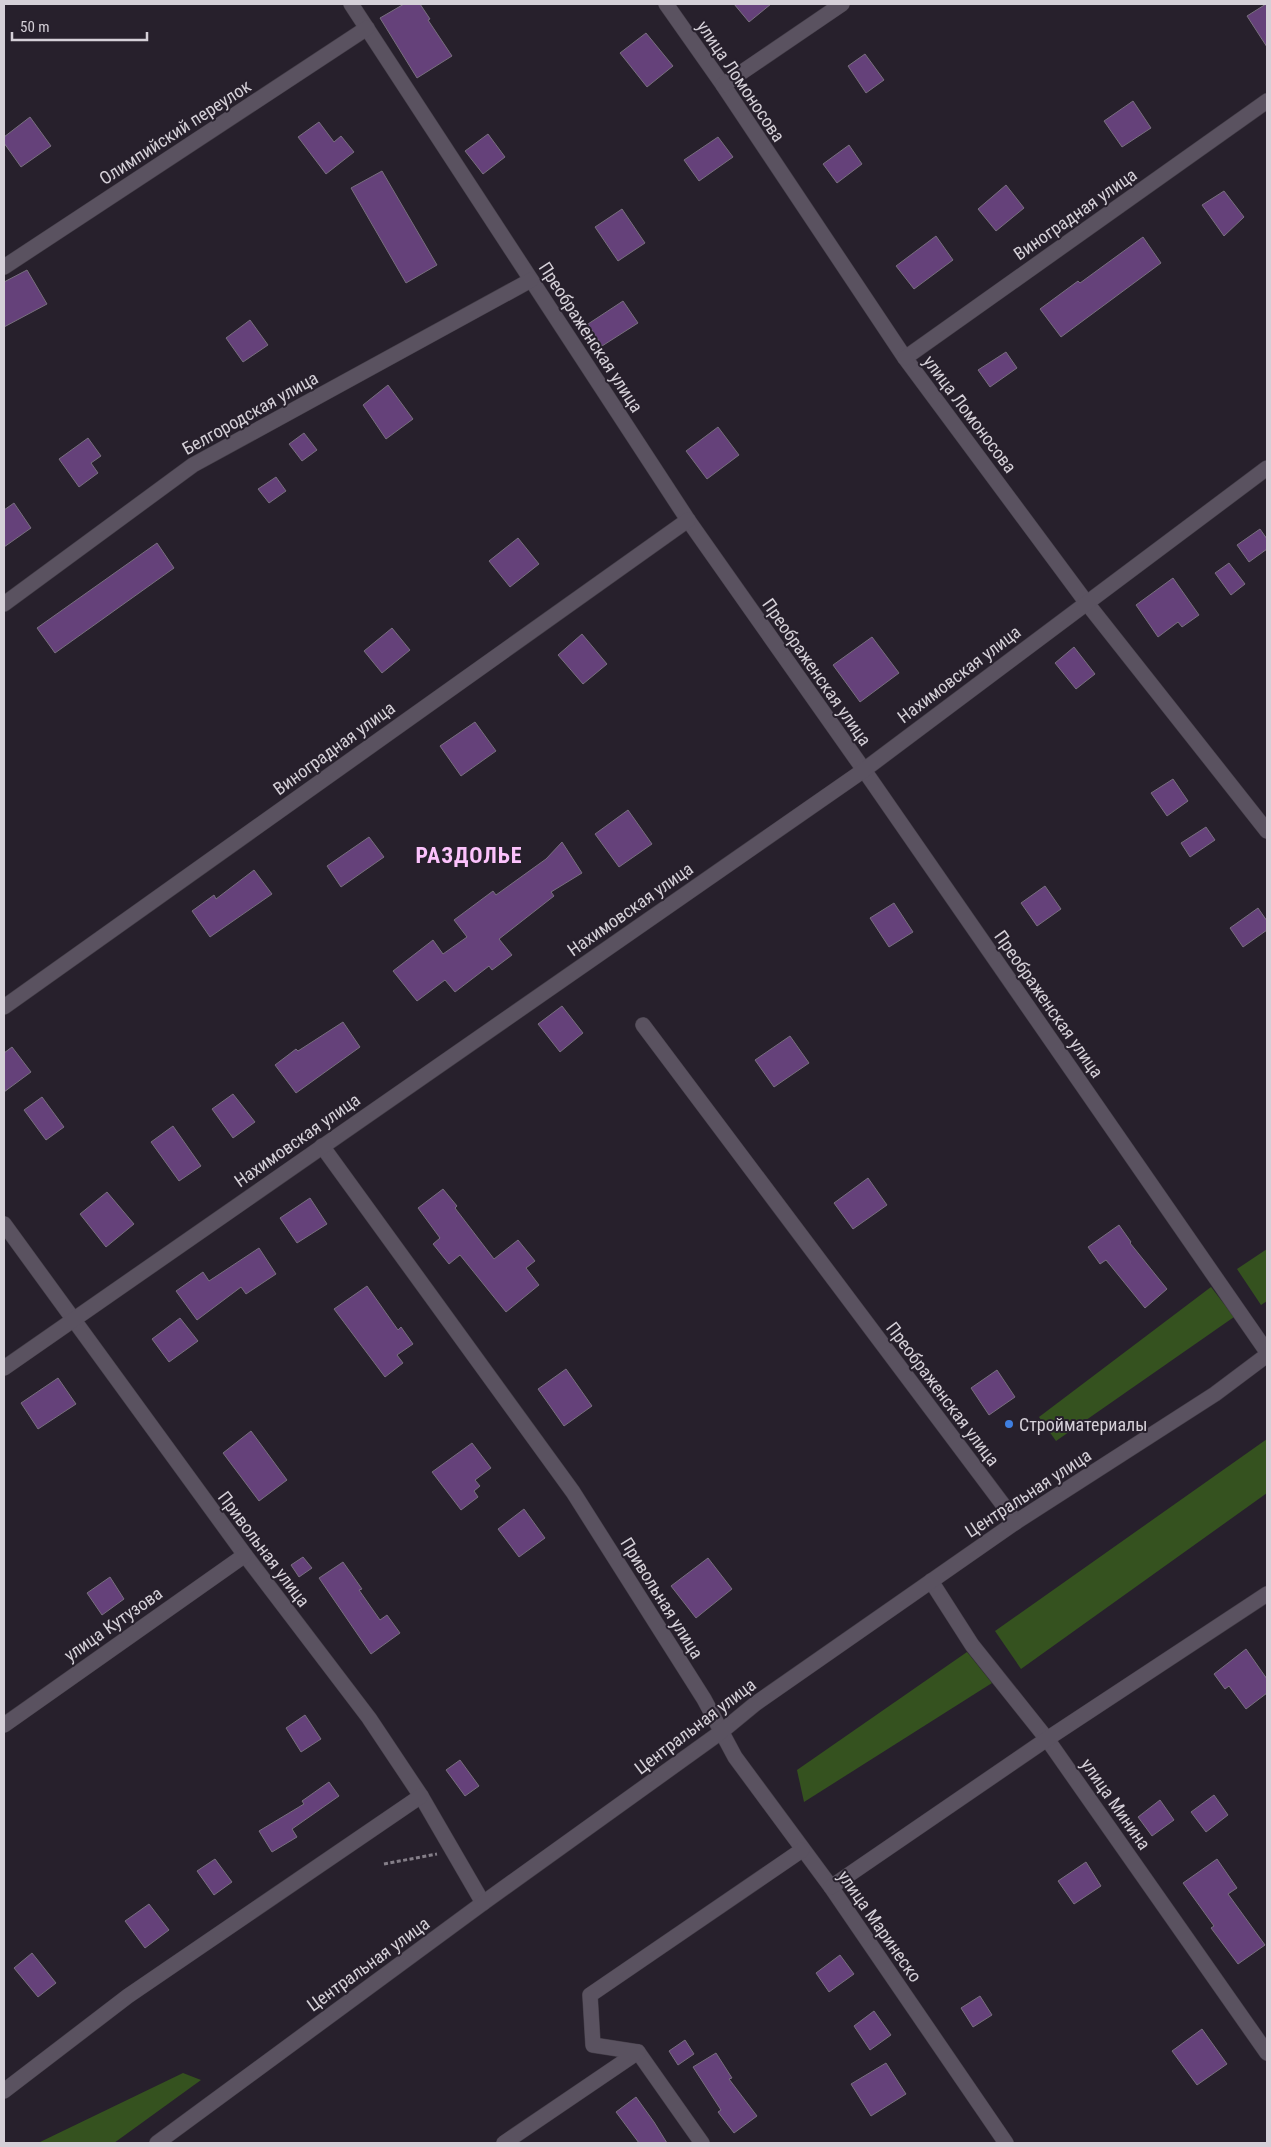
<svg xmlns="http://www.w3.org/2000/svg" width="1271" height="2147" viewBox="0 0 1271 2147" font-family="'Roboto Condensed',sans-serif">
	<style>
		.green { fill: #35521f }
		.building { fill: #65417a; stroke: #786f7e }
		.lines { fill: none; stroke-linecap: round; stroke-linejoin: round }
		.street-casing { stroke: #433d47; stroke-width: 16 }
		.secondary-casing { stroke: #433d47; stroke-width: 16 }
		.path { stroke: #847e88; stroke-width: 3; stroke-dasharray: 4 2.5; stroke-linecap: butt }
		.street { stroke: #5a5260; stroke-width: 15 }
		.secondary { stroke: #5a5260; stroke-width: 15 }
		.shop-dot { fill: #3f7fe0; stroke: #27202c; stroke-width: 2 }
		.labels { text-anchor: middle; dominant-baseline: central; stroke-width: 4; stroke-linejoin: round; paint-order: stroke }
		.street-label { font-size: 18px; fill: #d5d0d8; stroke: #27202c }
		.poi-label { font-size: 18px; fill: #d5d0d8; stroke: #27202c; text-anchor: start }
		.district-label { font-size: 22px; font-weight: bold; letter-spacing: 1px; fill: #fcc2fc; stroke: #27202c }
	</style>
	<rect width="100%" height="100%" fill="#27202c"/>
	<g class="green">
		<path d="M1267,1249V1301L1261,1305L1237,1269Z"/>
		<path d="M1211,1287L1234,1317L1056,1441L1039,1417Z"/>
		<path d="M1267,1439V1493L1021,1669L995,1631Z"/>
		<path d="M967,1652L992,1683L804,1802L797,1770Z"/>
		<path d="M183,2073L201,2080L114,2143H38Z"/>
	</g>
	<g class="building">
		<path d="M404,4H420L430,19L428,20L452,56L417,78L380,18Z"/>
		<path d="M734,4H771L749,22Z"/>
		<path d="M1266,4H1267V47L1247,16Z"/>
		<path d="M646,33L673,66L647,87L620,53Z"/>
		<path d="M865,54L884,80L866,93L848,66Z"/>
		<path d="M1133,101L1151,128L1122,147L1104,121Z"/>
		<path d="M30,117L51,146L21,167L4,143V137Z"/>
		<path d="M319,122L334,142L341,136L354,152L326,174L298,137Z"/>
		<path d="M488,134L505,157L483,174L465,151Z"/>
		<path d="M718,137L733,157L699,181L684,160Z"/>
		<path d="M849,145L862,164L837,183L823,164Z"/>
		<path d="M382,171L437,265L406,283L351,188Z"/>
		<path d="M1006,185L1024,208L996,231L978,209Z"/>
		<path d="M1224,191L1244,217L1224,236L1202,205Z"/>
		<path d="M622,209L645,243L618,261L595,227Z"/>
		<path d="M936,236L953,260L914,289L896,266Z"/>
		<path d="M1143,237L1161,263L1061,337L1040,309L1078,281L1080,283Z"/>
		<path d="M27,270L47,304L4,327V282Z"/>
		<path d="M623,301L638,323L602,346L588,324Z"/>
		<path d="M250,320L268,345L243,362L226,338Z"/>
		<path d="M1006,352L1017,368L990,387L978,370Z"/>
		<path d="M388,385L413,419L386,439L363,405Z"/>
		<path d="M718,427L739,455L707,479L686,451Z"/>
		<path d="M304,433L317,450L302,461L289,444Z"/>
		<path d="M88,438L101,456L91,463L98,473L79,487L59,459Z"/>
		<path d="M276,477L286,491L269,503L258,489Z"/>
		<path d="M14,503L31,528L4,547V510Z"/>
		<path d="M1260,529L1267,539V549L1249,562L1237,545Z"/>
		<path d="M518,538L539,564L510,587L489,561Z"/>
		<path d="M157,543L174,568L55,653L37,628Z"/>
		<path d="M1229,563L1245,584L1231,595L1215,573Z"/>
		<path d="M1173,578L1199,615L1182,627L1178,622L1158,637L1136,605Z"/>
		<path d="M392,628L410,650L382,673L364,651Z"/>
		<path d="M582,634L607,664L583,684L558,655Z"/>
		<path d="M872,637L899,673L860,702L833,665Z"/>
		<path d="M1074,647L1095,674L1076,689L1055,663Z"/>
		<path d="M475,722L496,751L461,776L440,746Z"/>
		<path d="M1173,779L1188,801L1167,816L1151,793Z"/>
		<path d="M628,810L652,844L619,867L595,834Z"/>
		<path d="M1206,827L1215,840L1190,857L1181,843Z"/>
		<path d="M369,837L384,857L341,887L327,866Z"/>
		<path d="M562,842L582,873L551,892L554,896L499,939L512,955L492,970L489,966L455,992L445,980L417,1001L393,971L433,940L443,954L467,937L454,920L493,891L496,895L546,859Z"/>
		<path d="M254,870L272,894L210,937L192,911L214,895L216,899Z"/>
		<path d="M1045,886L1061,909L1037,926L1021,903Z"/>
		<path d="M894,903L913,932L889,947L870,918Z"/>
		<path d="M1258,908L1267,921V930L1243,947L1230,928Z"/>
		<path d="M562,1006L583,1033L560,1052L538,1024Z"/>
		<path d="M343,1022L360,1047L296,1093L275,1065L296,1049L298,1051Z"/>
		<path d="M790,1036L809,1063L774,1087L755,1060Z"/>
		<path d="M12,1047L31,1072L4,1092V1053Z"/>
		<path d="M233,1094L255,1122L233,1138L212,1109Z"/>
		<path d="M42,1097L64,1127L46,1140L24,1110Z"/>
		<path d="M173,1126L201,1166L179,1181L151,1142Z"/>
		<path d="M868,1178L887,1205L853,1229L834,1203Z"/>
		<path d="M443,1189L457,1206L455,1208L494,1259L518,1240L535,1261L526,1268L539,1285L506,1312L460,1255L449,1264L433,1244L440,1238L418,1208Z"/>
		<path d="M107,1192L134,1224L106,1247L80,1214Z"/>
		<path d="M310,1198L327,1224L297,1243L280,1218Z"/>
		<path d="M1119,1225L1131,1242L1130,1243L1167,1289L1145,1308L1106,1260L1100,1264L1088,1247Z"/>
		<path d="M259,1248L276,1274L246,1294L241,1287L197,1320L176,1291L203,1272L209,1281Z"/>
		<path d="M367,1286L398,1330L401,1327L413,1344L397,1355L403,1363L385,1377L334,1309Z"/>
		<path d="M180,1318L198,1341L169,1362L152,1339Z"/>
		<path d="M566,1369L592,1406L564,1426L538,1389Z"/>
		<path d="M997,1370L1015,1397L989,1415L971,1388Z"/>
		<path d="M58,1378L76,1404L38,1429L21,1403Z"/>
		<path d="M251,1431L287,1480L259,1501L223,1453Z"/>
		<path d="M472,1443L491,1468L475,1480L480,1486L474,1491L478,1497L461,1510L432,1472Z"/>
		<path d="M524,1509L545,1538L519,1557L498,1529Z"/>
		<path d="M303,1557L312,1568L299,1577L291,1565Z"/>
		<path d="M708,1558L732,1589L696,1618L671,1586Z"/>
		<path d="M343,1562L362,1589L359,1590L380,1620L387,1615L400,1633L371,1654L319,1578Z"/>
		<path d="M110,1577L124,1599L102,1615L87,1593Z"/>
		<path d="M1246,1649L1267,1679V1693L1246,1709L1229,1686L1225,1689L1214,1674Z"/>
		<path d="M305,1715L321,1739L301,1752L286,1728Z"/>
		<path d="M460,1760L479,1786L465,1796L446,1770Z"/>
		<path d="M329,1782L339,1796L292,1829L297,1837L272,1852L259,1831L304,1804L302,1801Z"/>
		<path d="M1214,1795L1228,1815L1206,1832L1191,1812Z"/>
		<path d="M1160,1800L1174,1820L1152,1836L1138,1817Z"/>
		<path d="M215,1859L232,1882L214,1895L197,1871Z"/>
		<path d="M1217,1859L1237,1888L1228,1894L1265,1945L1238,1964L1211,1928L1214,1926L1183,1883Z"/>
		<path d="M1086,1862L1101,1886L1074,1904L1058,1881Z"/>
		<path d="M149,1904L169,1930L145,1948L125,1921Z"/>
		<path d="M32,1953L56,1983L38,1997L14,1968Z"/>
		<path d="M840,1955L854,1974L829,1992L816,1973Z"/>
		<path d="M980,1996L992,2015L973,2027L961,2008Z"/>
		<path d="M874,2011L891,2035L870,2050L854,2026Z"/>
		<path d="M1202,2029L1227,2064L1197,2085L1172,2051Z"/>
		<path d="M685,2040L694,2054L678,2065L669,2051Z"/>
		<path d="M716,2053L732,2078L729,2079L757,2116L734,2133L718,2112L721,2110L693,2067Z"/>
		<path d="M886,2063L906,2094L871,2116L851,2084Z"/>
		<path d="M636,2097L654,2122L667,2143H639L616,2112Z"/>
	</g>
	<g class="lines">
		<defs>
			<g id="street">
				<path d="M351,4L688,520L864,770L1267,1352"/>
				<path d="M666,4L723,85L905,358L1086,602L1267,831"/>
				<path d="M723,85L842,4"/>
				<path d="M4,267L367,28"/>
				<path d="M905,358L1267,101"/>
				<path d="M4,604L193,465L531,280"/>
				<path d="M4,1007L688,520"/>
				<path d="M643,1025L1016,1522"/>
				<path d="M322,1146L573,1492L704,1699L735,1757L831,1887L1006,2143"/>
				<path d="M4,1224L245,1555L369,1718L421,1796L483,1903"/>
				<path d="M4,1368L864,770L1267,468"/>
				<path d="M931,1581L972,1645L1047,1739L1267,2053"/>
				<path d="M4,1725L245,1555"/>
				<path d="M831,1887L1047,1739L1267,1594"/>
				<path d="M638,2052L702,2143"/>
				<path d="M4,2091L128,1996L421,1796"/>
				<path d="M504,2143L638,2052L593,2045L590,1995L802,1850"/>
			</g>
			<path id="secondary" d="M157,2143L483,1903L721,1732L755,1704L1016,1522L1215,1394L1267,1355"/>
		</defs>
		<use href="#street" class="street-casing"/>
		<use href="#secondary" class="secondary-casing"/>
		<path class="path" d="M384,1864L437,1854"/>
		<use href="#street" class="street"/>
		<use href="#secondary" class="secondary"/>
	</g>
	<circle class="shop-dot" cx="1009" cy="1424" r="5"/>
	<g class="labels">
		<g class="street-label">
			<text transform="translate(741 81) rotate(56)">улица Ломоносова</text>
			<text transform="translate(175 132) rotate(-33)">Олимпийский переулок</text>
			<text transform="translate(1075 214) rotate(-35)">Виноградная улица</text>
			<text transform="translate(591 337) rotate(57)">Преображенская улица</text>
			<text transform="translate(250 413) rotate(-29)">Белгородская улица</text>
			<text transform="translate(970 414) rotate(53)">улица Ломоносова</text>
			<text transform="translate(817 672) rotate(55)">Преображенская улица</text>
			<text transform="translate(959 674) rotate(-37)">Нахимовская улица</text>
			<text transform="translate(334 748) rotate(-36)">Виноградная улица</text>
			<text transform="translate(630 909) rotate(-35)">Нахимовская улица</text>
			<text transform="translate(1049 1004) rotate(55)">Преображенская улица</text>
			<text transform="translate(297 1140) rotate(-35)">Нахимовская улица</text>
			<text transform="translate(943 1394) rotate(53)">Преображенская улица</text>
			<text transform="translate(1028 1493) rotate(-33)">Центральная улица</text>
			<text transform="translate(264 1549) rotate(53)">Привольная улица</text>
			<text transform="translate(662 1598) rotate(58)">Привольная улица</text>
			<text transform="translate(113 1624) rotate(-35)">улица Кутузова</text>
			<text transform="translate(695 1726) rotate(-37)">Центральная улица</text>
			<text transform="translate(1116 1804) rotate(55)">улица Минина</text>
			<text transform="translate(880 1926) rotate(55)">улица Маринеско</text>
			<text transform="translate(368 1964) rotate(-36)">Центральная улица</text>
		</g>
		<g class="poi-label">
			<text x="1019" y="1424">Стройматериалы</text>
		</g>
		<g class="district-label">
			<text x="469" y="855">РАЗДОЛЬЕ</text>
		</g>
	</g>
	<rect width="1271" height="2147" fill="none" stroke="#d5d0d8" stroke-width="10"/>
	<path d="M12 32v8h135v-8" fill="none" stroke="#d5d0d8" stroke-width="2.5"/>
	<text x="20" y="32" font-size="15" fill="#d5d0d8" stroke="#27202c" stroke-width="4" paint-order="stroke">50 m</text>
</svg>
